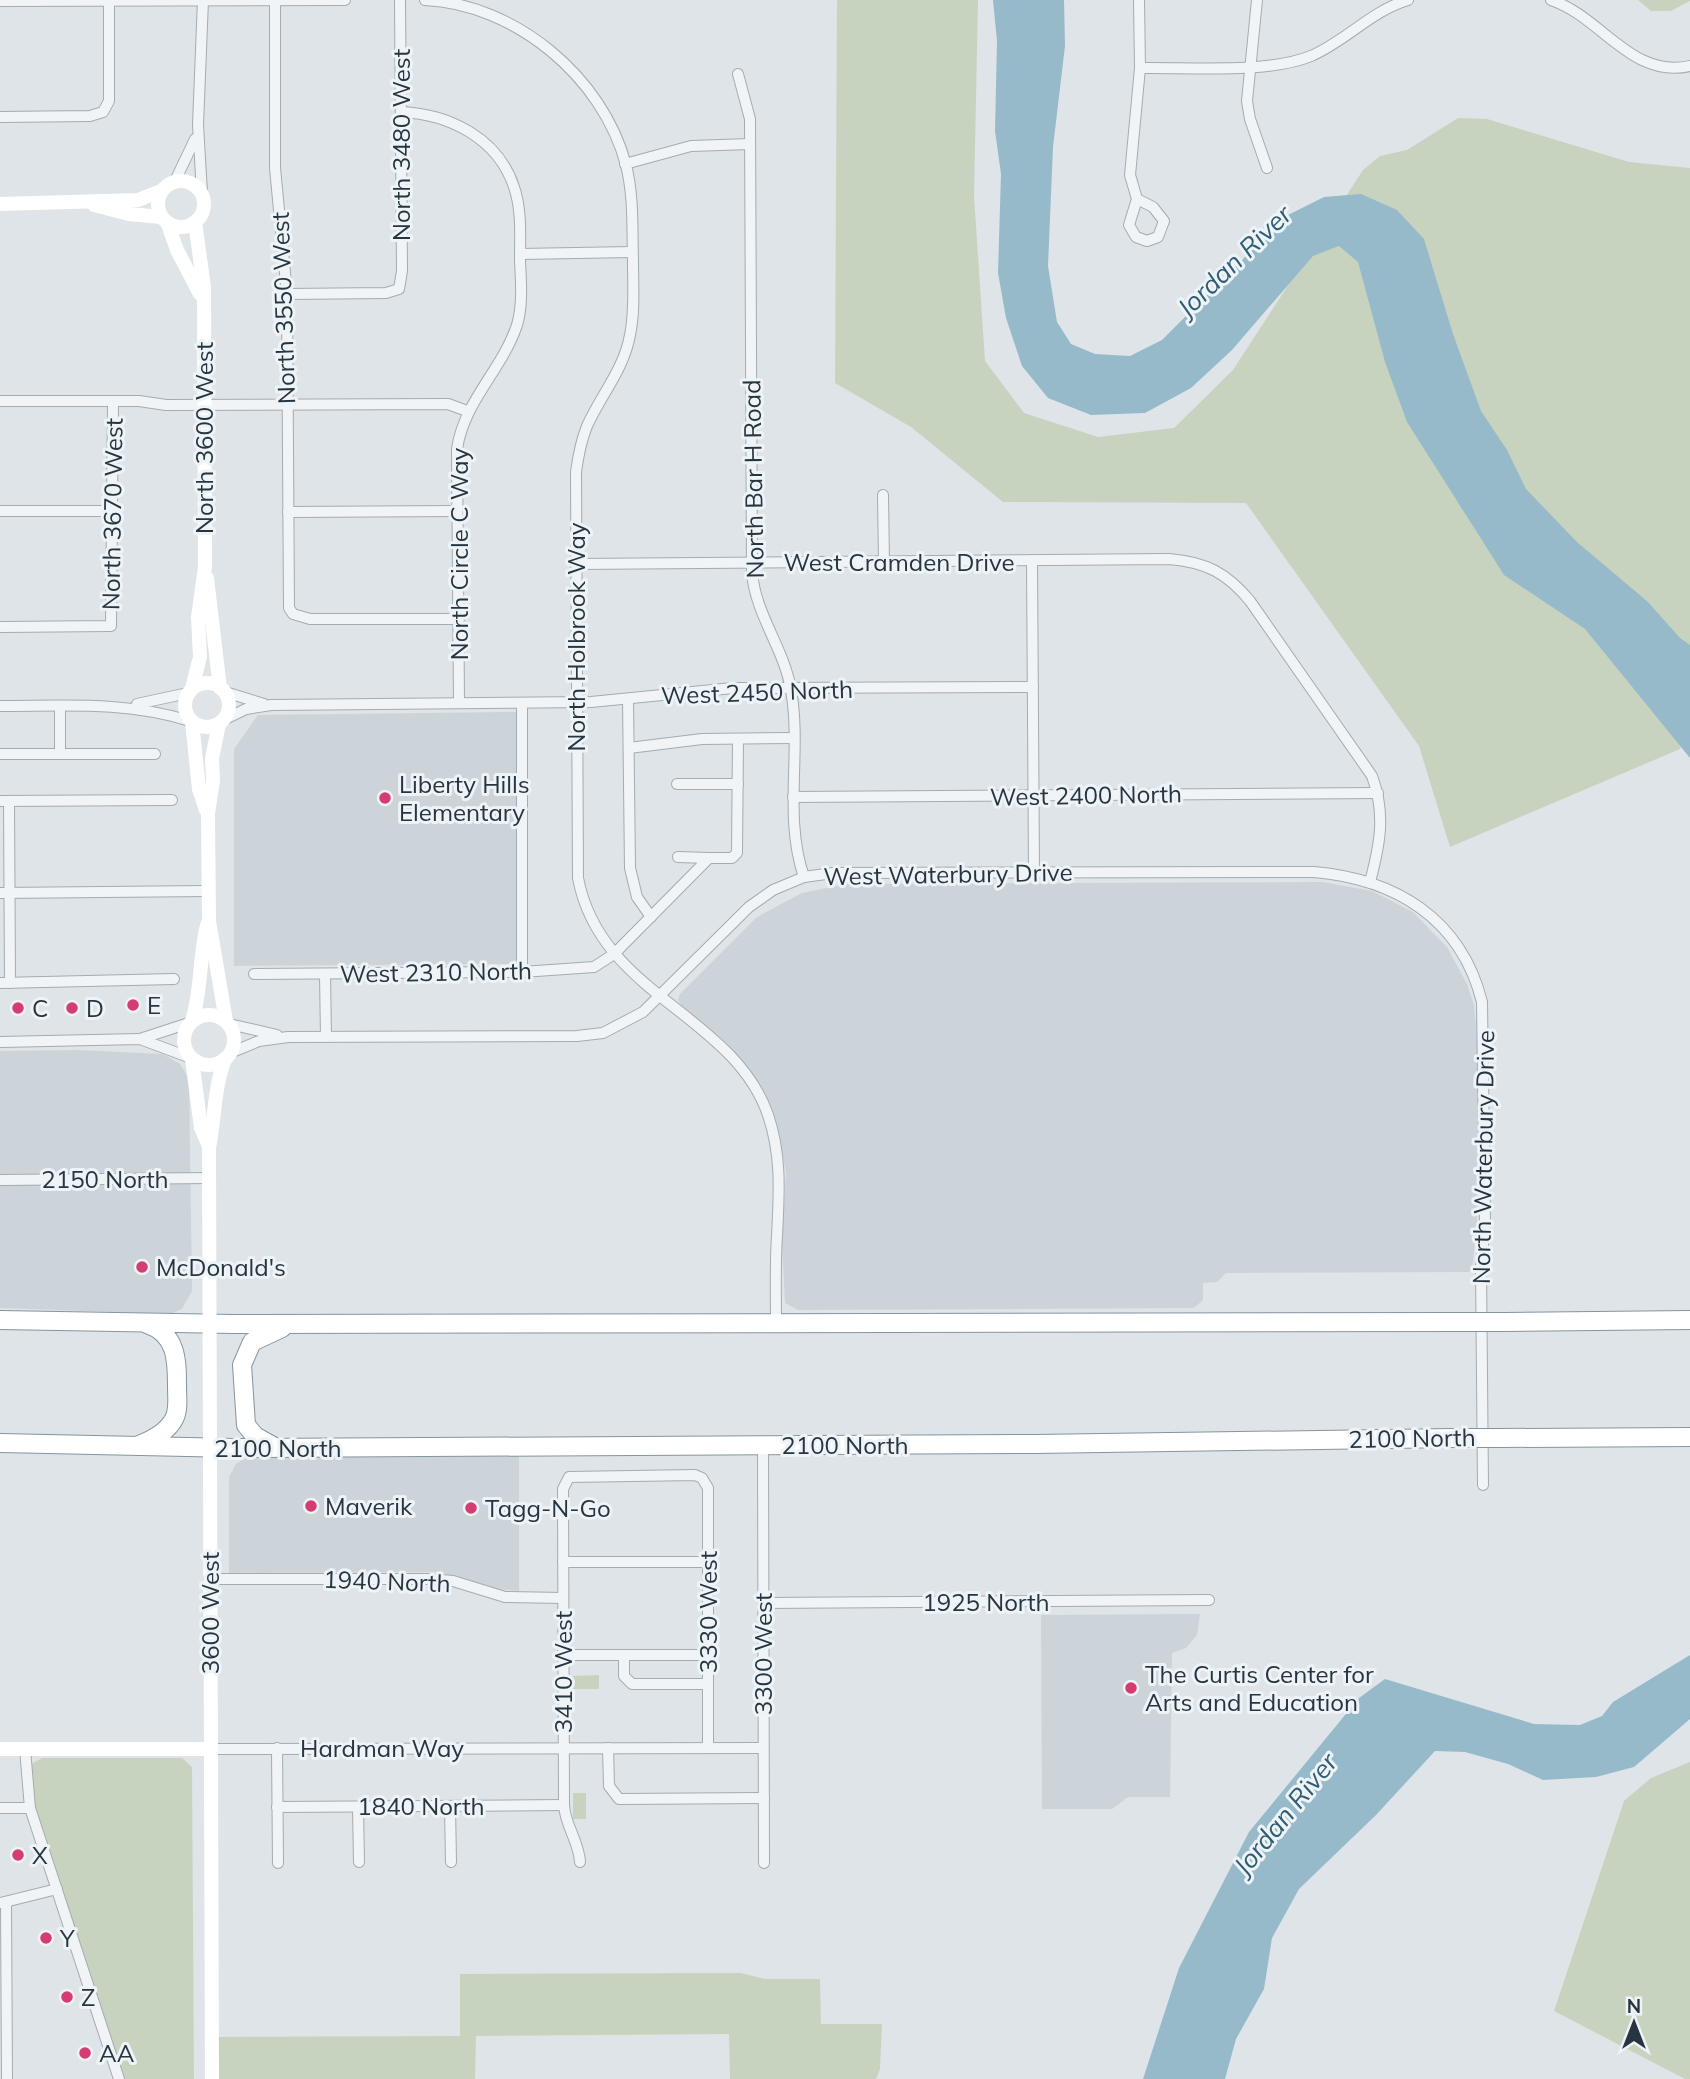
<svg xmlns="http://www.w3.org/2000/svg" width="1690" height="2079" viewBox="0 0 1690 2079" font-family="Mulish,sans-serif">
	<style>
		.built { fill: #ccd4da }
		.green { fill: #c8d3bf }
		.water { fill: #97baca }
		.lines { fill: none; stroke-linecap: round; stroke-linejoin: round }
		.street-casing { stroke: #a3acb2; stroke-width: 12 }
		.highway-casing { stroke: #8595a0; stroke-width: 20 }
		.street { stroke: #f1f4f6; stroke-width: 10 }
		.secondary { stroke: #fff; stroke-width: 14 }
		.highway { stroke: #fff; stroke-width: 18 }
		.highway-bridge-casing { stroke: #8595a0; stroke-width: 20; stroke-linecap: butt }
		.highway-bridge { stroke: #fff; stroke-width: 18 }
		.poi-dot { fill: #d43c72; stroke: #edf3f6; stroke-width: 2.5 }
		.labels { text-anchor: middle; dominant-baseline: central; stroke-width: 6; stroke-linejoin: round; paint-order: stroke }
		.street-label { font-size: 24px; fill: #263540; stroke: #edf3f6 }
		.poi-label { font-size: 24px; fill: #263540; stroke: #edf3f6; text-anchor: start }
		.water-label { font-size: 26px; font-style: italic; fill: #2f5d75; stroke: #edf3f6 }
	</style>
	<rect width="100%" height="100%" fill="#dee4e8"/>
	<g class="built">
		<path d="M516,712V964L234,966V749L258,715Z"/>
		<path d="M1323,882L1372,891L1413,912L1447,947L1467,984L1474,1005L1477,1039L1478,1210L1472,1272L1226,1273L1217,1282L1203,1283V1300L1194,1308L798,1310L785,1303L782,1243L786,1173L776,1122L755,1078L740,1058L720,1037L683,1008L678,1000L680,994L757,917L802,893L846,884Z"/>
		<path d="M78,1050L163,1054L180,1064L189,1079L192,1291L182,1309L170,1314L0,1308V1051Z"/>
		<path d="M483,1454L519,1456V1591L495,1589L438,1572L229,1573V1477L236,1464L246,1457Z"/>
		<path d="M1200,1614L1197,1635L1186,1648L1172,1653L1170,1797H1128L1112,1809H1042L1041,1615Z"/>
	</g>
	<g class="green">
		<path d="M837,0H978L974,196L985,361L1024,413L1098,437L1174,428L1233,370L1363,170L1380,156L1407,150L1458,118L1487,119L1629,162L1690,168V721L1680,749L1450,847L1419,746L1246,503L1003,502L911,427L835,383Z"/>
		<path d="M1638,0H1690V1L1671,11H1651Z"/>
		<path d="M599,1675V1689H572V1676Z"/>
		<path d="M42,1758H182L192,1767L194,2079H123L34,1808L30,1769L33,1763Z"/>
		<path d="M1690,1762V2079H1685L1554,2011L1624,1801L1651,1778Z"/>
		<rect x="573" y="1793" width="13" height="26"/>
		<path d="M741,1973L765,1979H820L821,2024H882L880,2069L876,2079H730L729,2034L476,2036L475,2079H217V2037L460,2036V1974Z"/>
	</g>
	<g class="water">
		<path d="M993,0H1064L1065,46L1053,147L1048,266L1057,322L1071,344L1095,354L1130,356L1162,340L1286,216L1324,197L1361,194L1397,210L1424,239L1453,334L1481,411L1507,450L1526,489L1577,542L1648,602L1680,638L1690,645V758L1585,629L1504,575L1407,422L1385,362L1358,262L1339,246L1313,256L1232,350L1191,388L1145,413L1091,415L1048,398L1022,366L1006,318L998,273L1001,174L995,131L997,41Z"/>
		<path d="M1690,1655V1719L1634,1767L1596,1777L1543,1780L1508,1764L1465,1752L1435,1751L1376,1815L1299,1889L1272,1938L1264,1989L1236,2039L1225,2079H1143L1179,1968L1249,1832L1359,1698L1385,1679L1534,1724L1580,1725L1602,1716L1613,1702Z"/>
	</g>
	<g class="lines">
		<defs>
			<g id="street">
				<path d="M275,0V168L287,294L289,608L293,614L310,619H459"/>
				<path d="M425,0C515,4 603,77 626,165C634,197 632,229 633,261C633,285 635,311 630,335C624,369 601,395 587,426C581,441 578,457 576,472L578,878C600,995 733,1014 768,1115C782,1156 779,1194 777,1236C775,1265 776,1294 776,1322"/>
				<path d="M1257,0L1247,101L1250,119L1267,168"/>
				<path d="M1551,0C1602,17 1631,79 1690,66"/>
				<path d="M0,1L345,0"/>
				<path d="M1140,68C1188,67 1267,74 1311,56C1346,41 1371,11 1408,0"/>
				<path d="M738,74L750,119L752,573C756,616 784,648 791,690C802,752 783,816 804,877"/>
				<path d="M401,112C449,114 498,138 514,187C522,210 520,237 520,261C521,282 523,305 517,325C502,370 464,401 457,449L459,703"/>
				<path d="M0,117L90,116L103,112L109,101V2"/>
				<path d="M625,164L691,146L750,144"/>
				<path d="M175,181L195,139"/>
				<path d="M202,193L198,125L203,0"/>
				<path d="M1137,199L1153,207L1164,221L1158,237L1147,241L1136,237L1129,225L1137,199L1130,175L1140,68L1139,0"/>
				<path d="M520,254L632,252"/>
				<path d="M287,294L386,293L399,289L402,271L400,0"/>
				<path d="M0,401H139L166,405L448,404L467,411"/>
				<path d="M883,495L884,562"/>
				<path d="M0,511H112"/>
				<path d="M288,512L457,511"/>
				<path d="M1032,560L1034,872"/>
				<path d="M576,564L1169,559C1206,562 1227,573 1250,601L1372,776C1386,814 1380,844 1370,882"/>
				<path d="M0,627L111,626L113,401"/>
				<path d="M225,692L264,704"/>
				<path d="M628,699L630,868L637,897L651,917"/>
				<path d="M522,703V972"/>
				<path d="M137,704L188,693"/>
				<path d="M0,706C66,706 126,701 190,721"/>
				<path d="M60,706V754"/>
				<path d="M223,720L246,709L271,705L591,702L733,688L1033,687"/>
				<path d="M629,748L702,739L793,738"/>
				<path d="M0,754H155"/>
				<path d="M677,784H738"/>
				<path d="M793,797L1378,793"/>
				<path d="M0,801L172,800"/>
				<path d="M9,801L10,983"/>
				<path d="M678,857L709,858"/>
				<path d="M0,893L208,891"/>
				<path d="M254,974L522,972L594,967L614,954L709,858H732L737,853L738,739"/>
				<path d="M325,974L326,1037"/>
				<path d="M0,983L174,979"/>
				<path d="M229,1024L277,1035"/>
				<path d="M140,1039L189,1023"/>
				<path d="M0,1042L140,1039L191,1058"/>
				<path d="M230,1053L259,1041L288,1037L577,1036L603,1033L643,1012L749,907L773,890L804,877L833,873L1314,872C1395,879 1461,918 1482,1002L1485,1223L1481,1266L1483,1485"/>
				<path d="M0,1180L210,1178"/>
				<path d="M763,1445L764,1863"/>
				<path d="M563,1562H708"/>
				<path d="M209,1579H430L453,1581L505,1597L563,1598"/>
				<path d="M763,1603L1209,1600"/>
				<path d="M563,1655H708"/>
				<path d="M624,1655V1676L632,1684H708"/>
				<path d="M277,1748L278,1863"/>
				<path d="M608,1748L609,1786L619,1799L764,1798"/>
				<path d="M25,1749L30,1808L119,2079"/>
				<path d="M211,1749L763,1748"/>
				<path d="M450,1806L451,1862"/>
				<path d="M277,1807L564,1805"/>
				<path d="M358,1807L359,1862"/>
				<path d="M0,1808H30"/>
				<path d="M580,1862C579,1841 565,1826 564,1805L563,1489L569,1477L695,1475L702,1478L708,1488V1748"/>
				<path d="M6,1902L7,2079"/>
				<path d="M1,1903L57,1889"/>
			</g>
			<g id="highway">
				<path d="M0,1320L233,1324L1459,1322"/>
				<path d="M1506,1322L1690,1320"/>
				<path d="M1501,1438L1690,1437"/>
				<path d="M0,1443L234,1448L1035,1444L1453,1438"/>
				<path d="M139,1445C152,1440 167,1432 174,1419C179,1410 177,1397 177,1387C177,1360 177,1334 147,1324"/>
				<path d="M273,1446L255,1436L246,1425L242,1365L252,1342L282,1328"/>
			</g>
		</defs>
		<use href="#street" class="street-casing"/>
		<use href="#highway" class="highway-casing"/>
		<use href="#street" class="street"/>
		<g class="secondary">
			<circle cx="181" cy="204" r="23"/>
			<path d="M0,204L138,200L161,191"/>
			<path d="M94,205L129,214L161,217"/>
			<path d="M167,222L177,250L200,294"/>
			<path d="M207,578L220,688"/>
			<circle cx="207" cy="705" r="22"/>
			<path d="M192,688L200,657L198,617L205,567L204,287L195,222"/>
			<path d="M192,722L199,789L206,810"/>
			<path d="M219,724L212,758L213,780L208,814L209,921L226,1021"/>
			<circle cx="209" cy="1040" r="25"/>
			<path d="M192,1021C202,989 199,957 207,925"/>
			<path d="M192,1059L201,1128L209,1146"/>
			<path d="M0,1749H211"/>
			<path d="M212,2079L209,1148C215,1117 214,1088 225,1059"/>
		</g>
		<use href="#highway" class="highway"/>
		<defs>
			<g id="highway-bridge">
				<path d="M1459,1322H1506"/>
				<path d="M1453,1438H1501"/>
			</g>
		</defs>
		<use href="#highway-bridge" class="highway-bridge-casing"/>
		<use href="#highway-bridge" class="highway-bridge"/>
	</g>
	<g class="poi-dot">
		<circle cx="385" cy="798" r="7"/>
		<circle cx="133" cy="1005" r="7"/>
		<circle cx="18" cy="1008" r="7"/>
		<circle cx="72" cy="1008" r="7"/>
		<circle cx="142" cy="1267" r="7"/>
		<circle cx="311" cy="1506" r="7"/>
		<circle cx="471" cy="1508" r="7"/>
		<circle cx="1131" cy="1688" r="7"/>
		<circle cx="18" cy="1855" r="7"/>
		<circle cx="46" cy="1938" r="7"/>
		<circle cx="67" cy="1997" r="7"/>
		<circle cx="85" cy="2053" r="7"/>
	</g>
	<g class="labels">
		<g class="street-label">
			<text transform="translate(401 145) rotate(-90)">North 3480 West</text>
			<text transform="translate(283 308) rotate(-92)">North 3550 West</text>
			<text transform="translate(204 438) rotate(-90)">North 3600 West</text>
			<text transform="translate(753 479) rotate(-91)">North Bar H Road</text>
			<text transform="translate(112 514) rotate(-89)">North 3670 West</text>
			<text transform="translate(459 554) rotate(-90)">North Circle C Way</text>
			<text x="899" y="562">West Cramden Drive</text>
			<text transform="translate(576 637) rotate(-90)">North Holbrook Way</text>
			<text transform="translate(757 692) rotate(-2)">West 2450 North</text>
			<text transform="translate(1086 795) rotate(-1)">West 2400 North</text>
			<text transform="translate(948 874) rotate(-1)">West Waterbury Drive</text>
			<text transform="translate(436 972) rotate(-1)">West 2310 North</text>
			<text transform="translate(1483 1157) rotate(-89)">North Waterbury Drive</text>
			<text x="105" y="1179">2150 North</text>
			<text transform="translate(1412 1438) rotate(-1)">2100 North</text>
			<text x="845" y="1445">2100 North</text>
			<text x="278" y="1448">2100 North</text>
			<text transform="translate(387 1581) rotate(2)">1940 North</text>
			<text x="986" y="1602">1925 North</text>
			<text transform="translate(708 1612) rotate(-90)">3330 West</text>
			<text transform="translate(210 1613) rotate(-90)">3600 West</text>
			<text transform="translate(763 1654) rotate(-90)">3300 West</text>
			<text transform="translate(563 1672) rotate(-90)">3410 West</text>
			<text x="382" y="1748">Hardman Way</text>
			<text x="421" y="1806">1840 North</text>
		</g>
		<g class="poi-label">
			<text x="399" y="784">Liberty Hills<tspan x="399" dy="28">Elementary</tspan></text>
			<text x="147" y="1005">E</text>
			<text x="32" y="1008">C</text>
			<text x="86" y="1008">D</text>
			<text x="156" y="1267">McDonald's</text>
			<text x="325" y="1506">Maverik</text>
			<text x="485" y="1508">Tagg-N-Go</text>
			<text x="1145" y="1674">The Curtis Center for<tspan x="1145" dy="28">Arts and Education</tspan></text>
			<text x="32" y="1855">X</text>
			<text x="60" y="1938">Y</text>
			<text x="81" y="1997">Z</text>
			<text x="99" y="2053">AA</text>
		</g>
		<g class="water-label">
			<text transform="translate(1234 261) rotate(-44)">Jordan River</text>
			<text transform="translate(1285 1814) rotate(-51)">Jordan River</text>
		</g>
	</g>
	<g transform="translate(1634 2023)" stroke="#edf3f6" stroke-width="5" paint-order="stroke">
	<path d="M0-5L12 26L0 18L-12 26Z" fill="#263540"/>
	<text y="-10" font-size="19" font-weight="bold" text-anchor="middle" fill="#263540">N</text>
	</g>
</svg>
